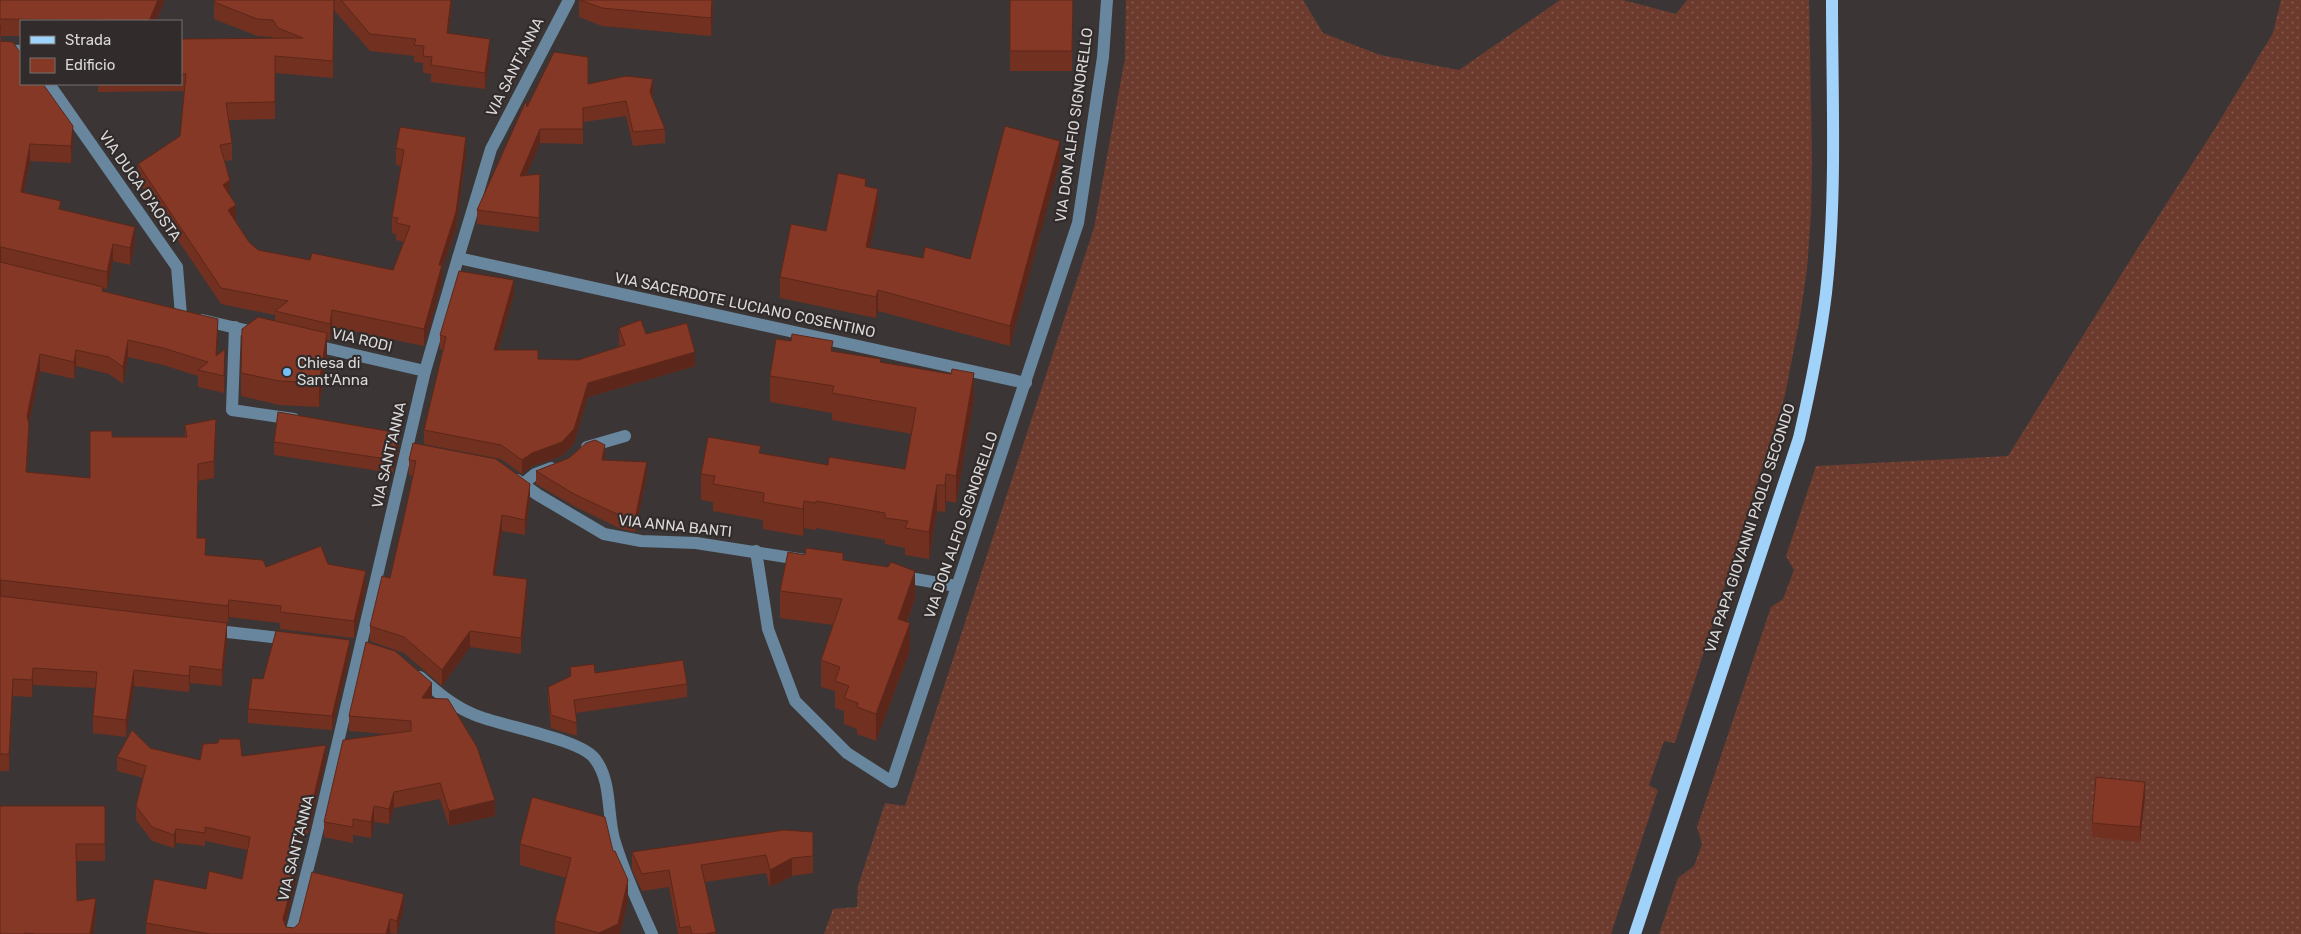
<svg xmlns="http://www.w3.org/2000/svg" width="2301" height="934" viewBox="0 0 2301 934" font-family="Rubik,sans-serif">
	<style>
		.grass { fill: url(#grass-dots) }
		.lines { fill: none; stroke-linecap: round; stroke-linejoin: round }
		.minor { stroke: #68869d; stroke-width: 12 }
		.major { stroke: #a1d2f9; stroke-width: 12 }
		.wall { fill: #723020 }
		.shaded-wall { fill: #5c271a }
		.building { fill: #843825; stroke: #5c271a }
		.poi-dot { fill: #76c0f7; stroke: #312c2b; stroke-width: 2 }
		.labels { text-anchor: middle; dominant-baseline: central; stroke-width: 4.5; stroke-linejoin: round; paint-order: stroke }
		.street-label { font-size: 15px; fill: #dbd8d8; stroke: #312c2b }
		.poi-label { font-size: 15px; fill: #dbd8d8; stroke: #312c2b; text-anchor: start }
	</style>
	<defs>
		<pattern id="grass-dots" width="8" height="8" patternUnits="userSpaceOnUse" patternTransform="scale(1.25)"><rect width="8" height="8" fill="#6c3b2e"/><path d="M2 2h.1M6 6h.1" fill="none" stroke="#80574c" stroke-width="1.8" stroke-linecap="round"/></pattern>
	</defs>
	<rect width="100%" height="100%" fill="#3b3635"/>
	<g class="grass">
		<path d="M1126,0H1303L1323,33L1380,55L1459,70L1560,0H1623L1676,14L1687,0H1809L1812,159L1811,214L1807,269L1799,323L1785,395L1675,743L1664,741L1649,785L1658,790L1611,934H824L833,909L857,907L858,886L885,803L905,806L1094,228L1125,58Z"/>
		<path d="M2281,0H2301V934H1659L1678,878L1694,866L1702,844L1697,827L1771,607L1783,599L1794,570L1786,556L1816,466L2008,456L2134,254L2214,130L2273,33Z"/>
	</g>
	<g class="lines">
		<g class="minor">
			<path d="M0,50L21,51"/>
			<path d="M49,84L177,267L181,315"/>
			<path d="M458,258L1026,383"/>
			<path d="M202,320L258,333"/>
			<path d="M235,327L232,410L294,419"/>
			<path d="M312,345L425,371"/>
			<path d="M587,447L625,436"/>
			<path d="M517,480L538,495L604,534L641,541L696,543L805,560"/>
			<path d="M523,484L535,474L551,468"/>
			<path d="M756,551L768,629L795,701L847,753L892,782L1078,223L1103,57L1107,0"/>
			<path d="M898,576L956,586"/>
			<path d="M209,630L289,639"/>
			<path d="M420,677C438,693 453,706 475,715C501,726 581,739 595,759C612,781 607,814 614,839C624,872 638,903 652,934"/>
			<path d="M291,934L315,840L425,371L458,258L491,149L569,0"/>
		</g>
		<path class="major" d="M1635,934L1799,438C1810,390 1820,342 1826,293C1837,196 1832,97 1832,0"/>
	</g>
	<g class="wall">
		<path d="M0,0H165L156,21H21V36H1V41L73,142L71,163L30,161L24,192L135,244L130,265L113,261L107,289L103,288V291L218,336L217,356L225,366L224,393L198,387V376L163,365L128,357L123,384L109,374L76,366L74,379L40,371L29,423V441L27,472L90,478L112,437H185V425L216,436L214,478L198,481L197,538L206,556L266,567L328,564L366,588L354,638L280,629V623L229,617L228,623H227V640L222,686L190,683L189,692L134,686L126,737L93,733V716L95,688L33,685L32,697L13,696L9,771H0Z"/>
		<path d="M215,0H452L449,33L490,56L485,89L431,82V74L423,73V63L414,62V56L370,51L334,10L333,78L275,73V119L229,120L232,143V160L224,161L230,197L236,222L249,242L258,250L310,260L393,270L404,242L396,240V234L392,233V217L401,166L396,165V148L466,154L456,228L442,269V282L424,346L332,327L330,340H327V357L319,407L279,405L241,396V373L275,321V315L221,304L138,181V164L180,136L185,91L98,92V84H181V39L274,38L273,37L257,36L214,19V2Z"/>
		<path d="M579,0H713V13L711,36L602,26L579,17Z"/>
		<path d="M1010,0H1073L1072,71H1010Z"/>
		<path d="M588,84L653,93L652,97L665,129V143L633,146L626,116L583,122V144L540,143L526,175L540,189L539,232L477,224V210L527,107Z"/>
		<path d="M1060,161L1010,346L878,311L876,318L780,298V277L826,231L866,186L878,209L870,248L923,258L970,259Z"/>
		<path d="M514,294L498,350L538,359L578,360L620,347L619,342V328L646,334L695,366L588,397L574,443L562,456L532,466L522,474L501,459L424,444V430L443,350L440,349V335Z"/>
		<path d="M833,351L881,362L974,399L956,503L946,501L945,512L937,511L929,559L905,555V548L885,544V540L816,528V530L804,528L803,536L763,529V520L713,511V502L701,500V474L761,453L828,465L905,469L912,434L832,420V413L770,402V376Z"/>
		<path d="M274,442L399,446L393,473L274,455Z"/>
		<path d="M413,443L530,499L525,535L502,531L495,575L527,594L521,654L470,647L442,686L404,653L370,641V626L390,578L406,508L413,476L409,475V460Z"/>
		<path d="M605,457V460L647,475L635,532L621,529L574,506L536,484V471L569,458Z"/>
		<path d="M843,560L915,598L907,622L910,650L876,741L857,734V729L844,724V711L835,708V691L821,687V660L833,625L780,618V591Z"/>
		<path d="M350,654L332,730L248,723V709L263,679Z"/>
		<path d="M570,667L595,673L687,684V697L576,713L577,736L551,728L548,700V687L570,677Z"/>
		<path d="M432,698L495,816L449,826L440,799L394,808L389,824L374,822L371,838L353,835V843L324,837V822L387,734L349,731V716Z"/>
		<path d="M150,748L200,760L242,756L326,758L308,834L302,833L293,868L296,882L285,925L286,927L294,928L404,907L397,934L390,933L389,934H146V923L206,889L242,879L247,850L205,841V846L176,843L174,848L152,841L136,820V806L143,778L117,771V757Z"/>
		<path d="M2145,796L2140,842L2092,837V823Z"/>
		<path d="M105,806V861H76L77,901L96,914L93,934H0Z"/>
		<path d="M813,832V873L792,876L770,887L766,873L705,882L716,934H678L669,887L642,891L632,870V852Z"/>
		<path d="M520,844L613,851L628,901L620,934H555V921L566,878L520,865Z"/>
	</g>
	<g class="shaded-wall">
		<path d="M158,0H165L156,21H149Z"/>
		<path d="M451,0H452L447,50V33Z"/>
		<path d="M713,0V13L711,36V18Z"/>
		<path d="M0,25H1L0,42Z"/>
		<path d="M490,39V56L485,89V73Z"/>
		<path d="M653,79V93L650,107V92Z"/>
		<path d="M73,126V142L71,163V146Z"/>
		<path d="M540,129V143L520,190V176Z"/>
		<path d="M466,137V154L456,228L442,269V282L424,346V329Z"/>
		<path d="M1060,141V161L1010,346V326Z"/>
		<path d="M30,144V161L21,208V192Z"/>
		<path d="M230,180V197L223,185Z"/>
		<path d="M878,189V209L866,268V247Z"/>
		<path d="M236,205V222L228,210Z"/>
		<path d="M135,227V244L130,265V248Z"/>
		<path d="M113,244V261L107,289V272Z"/>
		<path d="M1,247V264H0V248Z"/>
		<path d="M514,280V294L494,364V350Z"/>
		<path d="M878,290V311L876,318V297Z"/>
		<path d="M332,310V327L330,340V324Z"/>
		<path d="M218,319V336L216,373V356Z"/>
		<path d="M327,333V357L319,407V383Z"/>
		<path d="M128,340V357L123,384V367Z"/>
		<path d="M225,349V366L224,393V376Z"/>
		<path d="M76,350V366L74,379V362Z"/>
		<path d="M695,352V366L588,397L574,443L562,456L532,466L522,474V460L532,453L588,383Z"/>
		<path d="M40,354V371L27,433V416Z"/>
		<path d="M974,373V399L956,503V476Z"/>
		<path d="M216,419V436L214,478V461Z"/>
		<path d="M29,424V441L26,489V472Z"/>
		<path d="M399,433V446L393,473V460Z"/>
		<path d="M605,445V457L602,473V460Z"/>
		<path d="M647,462V475L635,532V519Z"/>
		<path d="M946,474V501L945,512V485Z"/>
		<path d="M530,484V499L525,535V520Z"/>
		<path d="M937,485V511L929,559V532Z"/>
		<path d="M804,501V528L803,536V509Z"/>
		<path d="M502,515V531L493,590V575Z"/>
		<path d="M366,571V588L354,638V621Z"/>
		<path d="M915,571V598L898,646V619Z"/>
		<path d="M527,579V594L521,654V638Z"/>
		<rect x="0" y="580" width="1" height="17"/>
		<path d="M229,600V617L228,623V606Z"/>
		<path d="M227,623V640L222,686V670Z"/>
		<path d="M910,623V650L876,741V714Z"/>
		<path d="M470,631V647L442,686V670Z"/>
		<path d="M350,640V654L332,730V716Z"/>
		<path d="M190,666V683L189,692V676Z"/>
		<path d="M33,668V685L32,697V680Z"/>
		<path d="M134,670V686L126,737V720Z"/>
		<path d="M13,679V696L9,771V754Z"/>
		<path d="M432,683V699L422,698Z"/>
		<path d="M326,745V758L308,834V821Z"/>
		<path d="M2145,782V796L2140,842V827Z"/>
		<path d="M394,792V808L389,824V809Z"/>
		<path d="M495,800V816L449,826V811Z"/>
		<path d="M374,806V822L371,838V822Z"/>
		<path d="M302,820V833L290,881V867Z"/>
		<path d="M176,829V843L174,848V835Z"/>
		<path d="M792,858V876L770,887V870Z"/>
		<path d="M296,869V882L283,932V919Z"/>
		<path d="M628,880V901L620,934H599V933Z"/>
		<path d="M404,894V907L397,934V921Z"/>
		<path d="M96,898V914L93,934H90Z"/>
		<path d="M390,919V933L389,934H386Z"/>
	</g>
	<g class="building">
		<path d="M0,0H158L149,21L0,19Z"/>
		<path d="M215,0H334L333,61L275,56V102L226,103L232,143L220,145L230,180L223,185L236,205L228,210L249,242L258,250L310,260L312,253L393,270L410,226L396,223L398,218L392,217L404,150L396,148L400,127L466,137L456,212L439,265H442L424,329L332,310L330,324L275,311L288,301L221,288L138,164L180,136L186,74H181V39L303,38L278,28L273,20L257,19L214,2Z"/>
		<path d="M341,0H451L447,33L490,39L485,73L431,65L432,57L423,56L424,46L414,45L416,39L370,34Z"/>
		<path d="M580,0H712L711,18L602,8Z"/>
		<path d="M1010,0H1073L1072,51H1010Z"/>
		<path d="M0,41L13,42L21,54V84H43L73,126L71,146L30,144L21,192L61,201L59,209L135,227L130,248L113,244L107,272L1,247L0,248Z"/>
		<path d="M554,52L588,57V84L626,76L653,79L650,92L665,129L633,132L626,101L583,108V129H540L520,176L540,174L539,218L477,210L526,101L527,107Z"/>
		<path d="M1005,126L1060,141L1010,326L878,290L876,297L780,277L791,224L826,231L838,173L866,179L865,186L878,189L866,247L923,258L925,247L970,259Z"/>
		<path d="M0,262L103,287L102,291L218,319L216,356L225,349L224,376L198,370L208,362L163,348L128,340L123,367L109,357L76,350L74,362L40,354L27,416L29,424L26,472L90,478V431H112V437H187L185,425L216,419L214,461L198,464L197,538H206L205,555L263,560L266,567L321,546L328,564L366,571L354,621L280,612L281,606L229,600L228,606L0,580Z"/>
		<path d="M459,271L514,280L494,350H538V359L578,360L625,345L619,328L641,320L646,334L687,323L695,352L588,383L574,429L562,442L532,453L522,460L501,445L424,430L446,337L440,335Z"/>
		<path d="M258,317L327,333L319,383L279,381L241,373L242,329Z"/>
		<path d="M792,334L833,341L831,351L881,359L880,362L951,374L952,369L974,373L956,476L946,474L945,485H937L929,532L905,528L908,521L885,518V513L816,501V503L804,501L803,509L763,502L764,493L713,484L715,476L701,474L708,437L761,446L759,453L828,465L829,457L905,469L916,408L832,393L834,386L770,376L776,339L791,341Z"/>
		<path d="M278,412L399,433L393,460L274,442Z"/>
		<path d="M595,440L605,445L602,460L647,462L635,519L621,516L574,494L536,471L569,458L586,443Z"/>
		<path d="M413,443L496,459L530,484L525,520L502,515L493,575L527,579L521,638L470,631L442,670L404,637L370,626L382,576L390,578L406,508L416,461L409,460Z"/>
		<path d="M806,548L843,553V560L888,567L891,562L915,571L898,619L910,623L876,714L857,707L858,703L844,698L849,686L835,681L840,667L821,660L842,599L780,591L788,552L805,555Z"/>
		<path d="M0,596L227,623L222,670L190,666L189,676L134,670L126,720L93,716L97,672L33,668L32,680L13,679L9,754H0Z"/>
		<path d="M276,631L350,640L332,716L248,709L252,678L263,679Z"/>
		<path d="M366,642L395,651L432,683L422,698L448,699L477,747L495,800L449,811L440,783L394,792L389,809L374,806L371,822L353,819V827L324,822L343,740L411,731V721L349,716Z"/>
		<path d="M683,660L687,684L574,700L577,723L551,715L548,687L571,676L570,667L594,664L595,673Z"/>
		<path d="M132,730L150,748L200,760L203,744L218,743L219,739H240L242,756L326,745L308,821L302,820L290,867L296,869L283,919L286,927L294,928L299,923L312,872L404,894L397,921L390,919L386,934H210L146,923L154,879L206,889L209,871L242,879L250,837L205,827V833L176,829L174,835L152,827L136,806L146,766L117,757Z"/>
		<path d="M2096,777L2145,782L2140,827L2092,823Z"/>
		<path d="M532,797L605,817L613,851H615L628,880L618,924L599,933L555,921L571,858L520,844Z"/>
		<path d="M0,806H105V844H76L77,901L96,898L90,934H36L25,933V934H0Z"/>
		<path d="M784,830L813,832V856L792,858L770,870L766,855L701,865L716,932L706,934H692L690,926L680,928L669,870L642,874L632,852Z"/>
	</g>
	<circle class="poi-dot" cx="287" cy="372" r="5"/>
	<g class="labels">
		<g class="street-label">
			<text transform="translate(515 67) rotate(-63)">VIA SANT'ANNA</text>
			<text transform="translate(1074 125) rotate(-82)">VIA DON ALFIO SIGNORELLO</text>
			<text transform="translate(140 186) rotate(55)">VIA DUCA D'AOSTA</text>
			<text transform="translate(745 305) rotate(12)">VIA SACERDOTE LUCIANO COSENTINO</text>
			<text transform="translate(362 340) rotate(13)">VIA RODI</text>
			<text transform="translate(389 455) rotate(-77)">VIA SANT'ANNA</text>
			<text transform="translate(961 525) rotate(-71)">VIA DON ALFIO SIGNORELLO</text>
			<text transform="translate(675 526) rotate(6)">VIA ANNA BANTI</text>
			<text transform="translate(1750 528) rotate(-72)">VIA PAPA GIOVANNI PAOLO SECONDO</text>
			<text transform="translate(296 848) rotate(-76)">VIA SANT'ANNA</text>
		</g>
		<g class="poi-label">
			<text x="297" y="363">Chiesa di<tspan x="297" dy="17">Sant'Anna</tspan></text>
		</g>
	</g>
	<rect x="20" y="20" width="162" height="65" fill="#312c2b" stroke="#757170"/>
	<rect x="30" y="36" width="25" height="8" fill="#a1d2f9" stroke="#757170"/>
	<text x="65" y="45" font-size="15" fill="#dbd8d8">Strada</text>
	<rect x="30" y="58" width="25" height="15" fill="#843825" stroke="#757170"/>
	<text x="65" y="70" font-size="15" fill="#dbd8d8">Edificio</text>
</svg>
